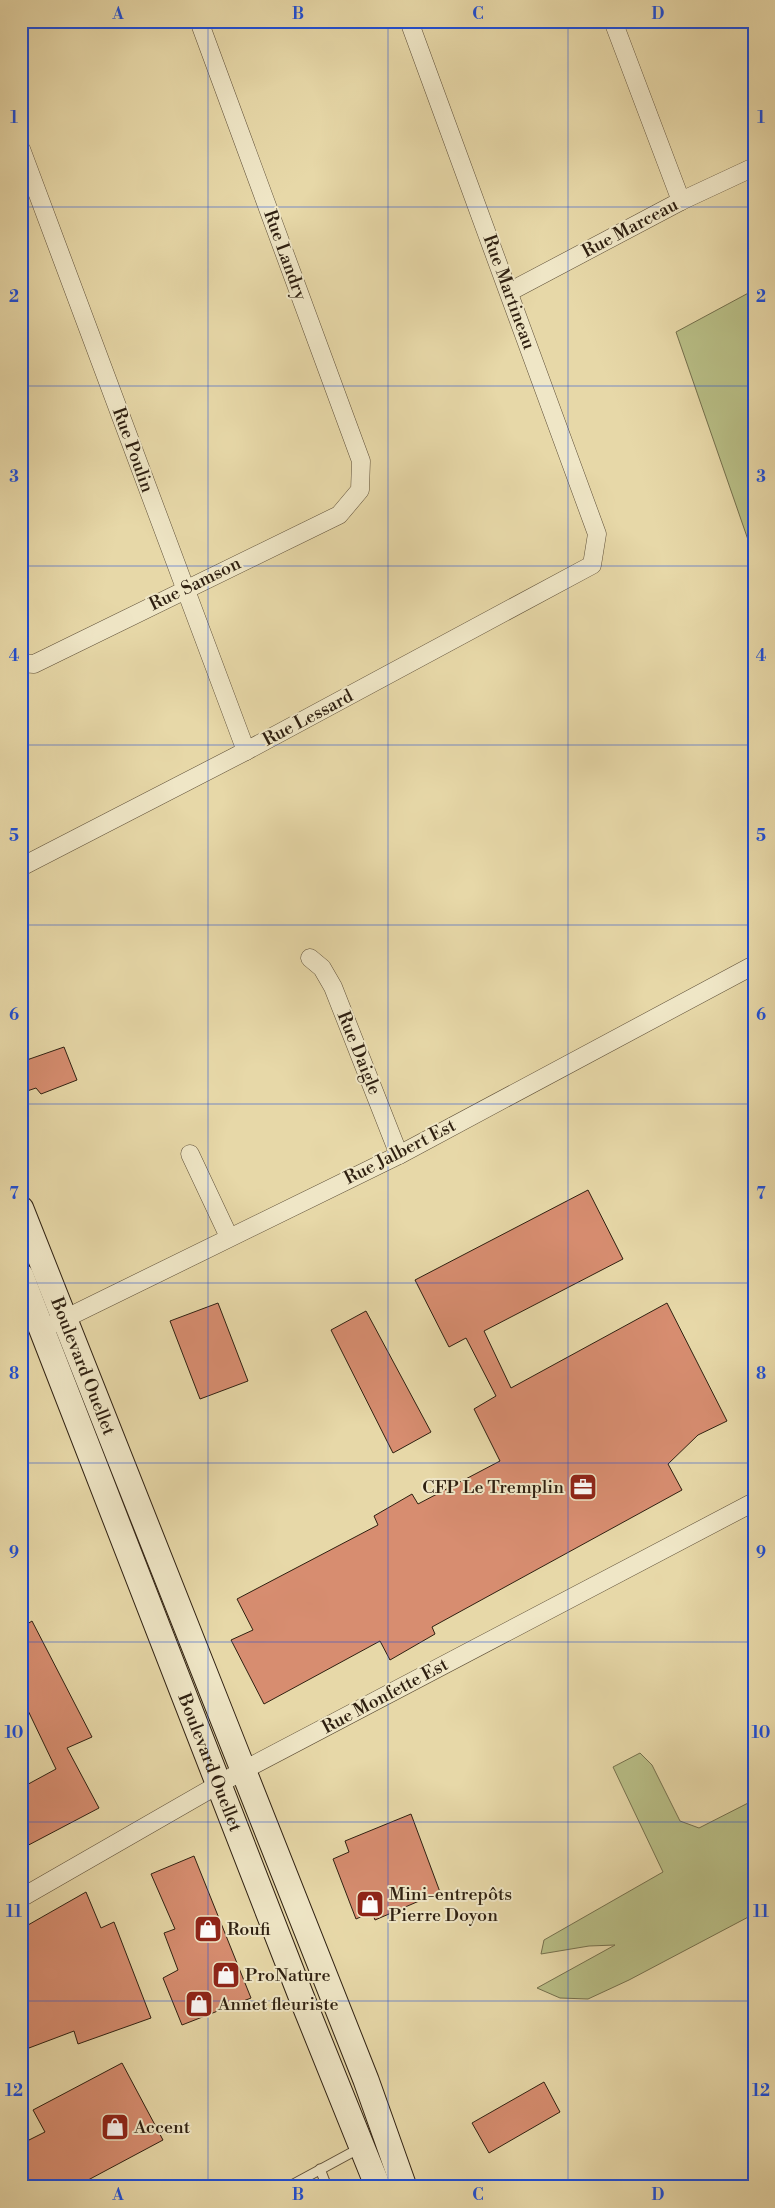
<svg xmlns="http://www.w3.org/2000/svg" width="775" height="2208" viewBox="0 0 775 2208" font-family="'Libre Bodoni',serif">
	<style>
		.green { fill: #b8be86; stroke: #746f4c }
		.building { fill: #d78d70; stroke: #2f2011 }
		.lines { fill: none; stroke-linecap: round; stroke-linejoin: round }
		.lane-casing { stroke: #5d4e37; stroke-width: 11 }
		.street-casing { stroke: #5d4e37; stroke-width: 19 }
		.secondary-casing { stroke: #2f2011; stroke-width: 27 }
		.lane { stroke: #efe6c6; stroke-width: 9 }
		.street { stroke: #efe6c6; stroke-width: 18 }
		.secondary { stroke: #efe6c6; stroke-width: 25 }
		.grid { fill: none; stroke: #1d4ed8; stroke-width: 1; stroke-opacity: 0.55 }
		.labels { text-anchor: middle; dominant-baseline: central; stroke-width: 4; stroke-linejoin: round; paint-order: stroke }
		.street-label { font-size: 18px; fill: #2f2011; stroke: #efe6c6 }
		.poi-label { font-size: 18px; fill: #2f2011; stroke: #efe6c6; text-anchor: start }
		.neatline { fill: none; stroke: #1d4ed8; stroke-width: 2 }
		.grid-label { font-size: 16px; text-anchor: middle; font-weight: bold; fill: #1d4ed8 }
	</style>
	<rect width="100%" height="100%" fill="#e7d8a8"/>
	<filter id="stains"><feTurbulence type="fractalNoise" baseFrequency=".004" numOctaves="4"/><feColorMatrix values="0 0 0 0 .2 0 0 0 0 .09 0 0 0 0 .02 0 0 0 .5 -.17"/></filter>
	<radialGradient id="worn" r=".72"><stop offset=".6" stop-color="#630" stop-opacity="0"/><stop offset="1" stop-color="#630" stop-opacity=".3"/></radialGradient>
	<g class="green">
		<path d="M754,290V557L676,332Z"/>
		<path d="M640,1753L652,1765L680,1821L699,1828L754,1800V1914L629,1980L588,1999L560,1998L537,1988L615,1945L589,1946L541,1954L544,1940L663,1872L613,1767Z"/>
	</g>
	<g class="building">
		<path d="M64,1047L77,1080L41,1094L36,1088L21,1093V1062Z"/>
		<path d="M588,1190L623,1259L484,1331L511,1388L667,1303L727,1421L698,1435L668,1464L682,1490L432,1627L435,1634L390,1660L380,1641L264,1704L231,1640L253,1630L237,1599L378,1525L374,1516L412,1494L418,1504L500,1461L474,1409L496,1396L466,1338L449,1347L415,1280Z"/>
		<path d="M218,1303L248,1381L200,1399L170,1321Z"/>
		<path d="M366,1311L431,1432L393,1453L331,1330Z"/>
		<path d="M32,1621L92,1737L67,1748L99,1808L21,1849V1788L56,1769L21,1696V1628Z"/>
		<path d="M411,1814L440,1892L375,1920L372,1912L356,1919L333,1859L349,1852L345,1841Z"/>
		<path d="M194,1856L251,1998L182,2025L163,1978L178,1970L164,1933L175,1929L151,1874Z"/>
		<path d="M86,1892L101,1928L114,1922L151,2018L78,2044L74,2031L21,2051V1929Z"/>
		<path d="M122,2063L163,2140L75,2187H21V2144L45,2132L33,2110Z"/>
		<path d="M544,2082L560,2112L489,2153L472,2123Z"/>
	</g>
	<g class="lines">
		<defs>
			<g id="lane">
				<path d="M320,2169L327,2187"/>
				<path d="M288,2187L360,2148"/>
			</g>
			<g id="street">
				<path d="M613,21L681,201"/>
				<path d="M21,149L246,751"/>
				<path d="M509,292L681,201L754,167"/>
				<path d="M21,663L34,664L339,515L360,490L361,461L199,21"/>
				<path d="M21,867L246,751L592,565L597,534L409,21"/>
				<path d="M310,958L322,968L333,987L399,1155"/>
				<path d="M190,1154L229,1237"/>
				<path d="M56,1323L399,1155L754,965"/>
				<path d="M21,1898L242,1771L754,1502"/>
			</g>
			<g id="secondary">
				<path id="s1" d="M21,1209L366,2080L404,2187"/>
				<path id="s2" d="M21,1276L301,1996L378,2187"/>
			</g>
		</defs>
		<use href="#lane" class="lane-casing"/>
		<use href="#street" class="street-casing"/>
		<use href="#secondary" class="secondary-casing"/>
		<use href="#lane" class="lane"/>
		<use href="#street" class="street"/>
		<use href="#secondary" class="secondary"/>
	</g>
	<path class="grid" d="M208,21V2187M388,21V2187M568,21V2187M21,207H754M21,386H754M21,566H754M21,745H754M21,925H754M21,1104H754M21,1283H754M21,1463H754M21,1642H754M21,1822H754M21,2001H754"/>
	<defs>
		<symbol id="office-square" viewBox="-11 -11 22 22"><rect x="-9" y="-9" width="18" height="18" rx="4" fill="#8f2418" stroke="#efe6c6"/><path d="M-6-3h4V-5.5h4V-3h4V5H-6ZM-1-4.5V-3h2v-1.5ZM-6 0V1H6V0Z" fill="#fff"/></symbol>
		<symbol id="shop-square" viewBox="-11 -11 22 22"><rect x="-9" y="-9" width="18" height="18" rx="4" fill="#8f2418" stroke="#efe6c6"/><path d="M-5-2.5h2.3a2.7 3.5 0 0 1 5.4 0H5L5.5 6h-11ZM-1.5-2.5h3a1.5 2.3 0 0 0-3 0Z" fill="#fff"/></symbol>
	</defs>
	<g fill-rule="evenodd">
		<use href="#office-square" x="567" y="1471" width="32" height="32"/>
		<use href="#shop-square" x="354" y="1888" width="32" height="32"/>
		<use href="#shop-square" x="192" y="1913" width="32" height="32"/>
		<use href="#shop-square" x="210" y="1959" width="32" height="32"/>
		<use href="#shop-square" x="183" y="1988" width="32" height="32"/>
		<use href="#shop-square" x="99" y="2111" width="32" height="32"/>
	</g>
	<g class="labels">
		<g class="street-label">
			<text transform="translate(630 228) rotate(-28)">Rue Marceau</text>
			<text transform="translate(285 255) rotate(70)">Rue Landry</text>
			<text transform="translate(509 292) rotate(70)">Rue Martineau</text>
			<text transform="translate(133 450) rotate(70)">Rue Poulin</text>
			<text transform="translate(195 584) rotate(-26)">Rue Samson</text>
			<text transform="translate(308 718) rotate(-28)">Rue Lessard</text>
			<text transform="translate(359 1053) rotate(68)">Rue Daigle</text>
			<text transform="translate(400 1152) rotate(-27)">Rue Jalbert Est</text>
			<text stroke="none"><textPath href="#s1" startOffset="169">Boulevard Ouellet</textPath></text>
			<text transform="translate(385 1696) rotate(-28)">Rue Monfette Est</text>
			<text stroke="none"><textPath href="#s2" startOffset="522">Boulevard Ouellet</textPath></text>
		</g>
		<g class="poi-label">
			<text x="564" y="1487" text-anchor="end">CFP Le Tremplin</text>
			<text x="389" y="1894">Mini-entrepôts<tspan x="389" dy="21">Pierre Doyon</tspan></text>
			<text x="227" y="1929">Roufi</text>
			<text x="245" y="1975">ProNature</text>
			<text x="218" y="2004">Annet fleuriste</text>
			<text x="134" y="2127">Accent</text>
		</g>
	</g>
	<rect width="775" height="2208" fill="none" stroke="#e7d8a8" stroke-width="55"/>
	<rect x="28" y="28" width="720" height="2152" class="neatline"/>
	<g class="grid-label">
		<text x="118" y="19">A</text>
		<text x="298" y="19">B</text>
		<text x="478" y="19">C</text>
		<text x="658" y="19">D</text>
		<text x="14" y="123">1</text>
		<text x="761" y="123">1</text>
		<text x="14" y="302">2</text>
		<text x="761" y="302">2</text>
		<text x="14" y="482">3</text>
		<text x="761" y="482">3</text>
		<text x="14" y="661">4</text>
		<text x="761" y="661">4</text>
		<text x="14" y="841">5</text>
		<text x="761" y="841">5</text>
		<text x="14" y="1020">6</text>
		<text x="761" y="1020">6</text>
		<text x="14" y="1199">7</text>
		<text x="761" y="1199">7</text>
		<text x="14" y="1379">8</text>
		<text x="761" y="1379">8</text>
		<text x="14" y="1558">9</text>
		<text x="761" y="1558">9</text>
		<text x="14" y="1738">10</text>
		<text x="761" y="1738">10</text>
		<text x="14" y="1917">11</text>
		<text x="761" y="1917">11</text>
		<text x="14" y="2096">12</text>
		<text x="761" y="2096">12</text>
		<text x="118" y="2200">A</text>
		<text x="298" y="2200">B</text>
		<text x="478" y="2200">C</text>
		<text x="658" y="2200">D</text>
	</g>
	<rect width="100%" height="100%" filter="url(#stains)"/>
	<rect width="100%" height="100%" fill="url(#worn)"/>
</svg>
